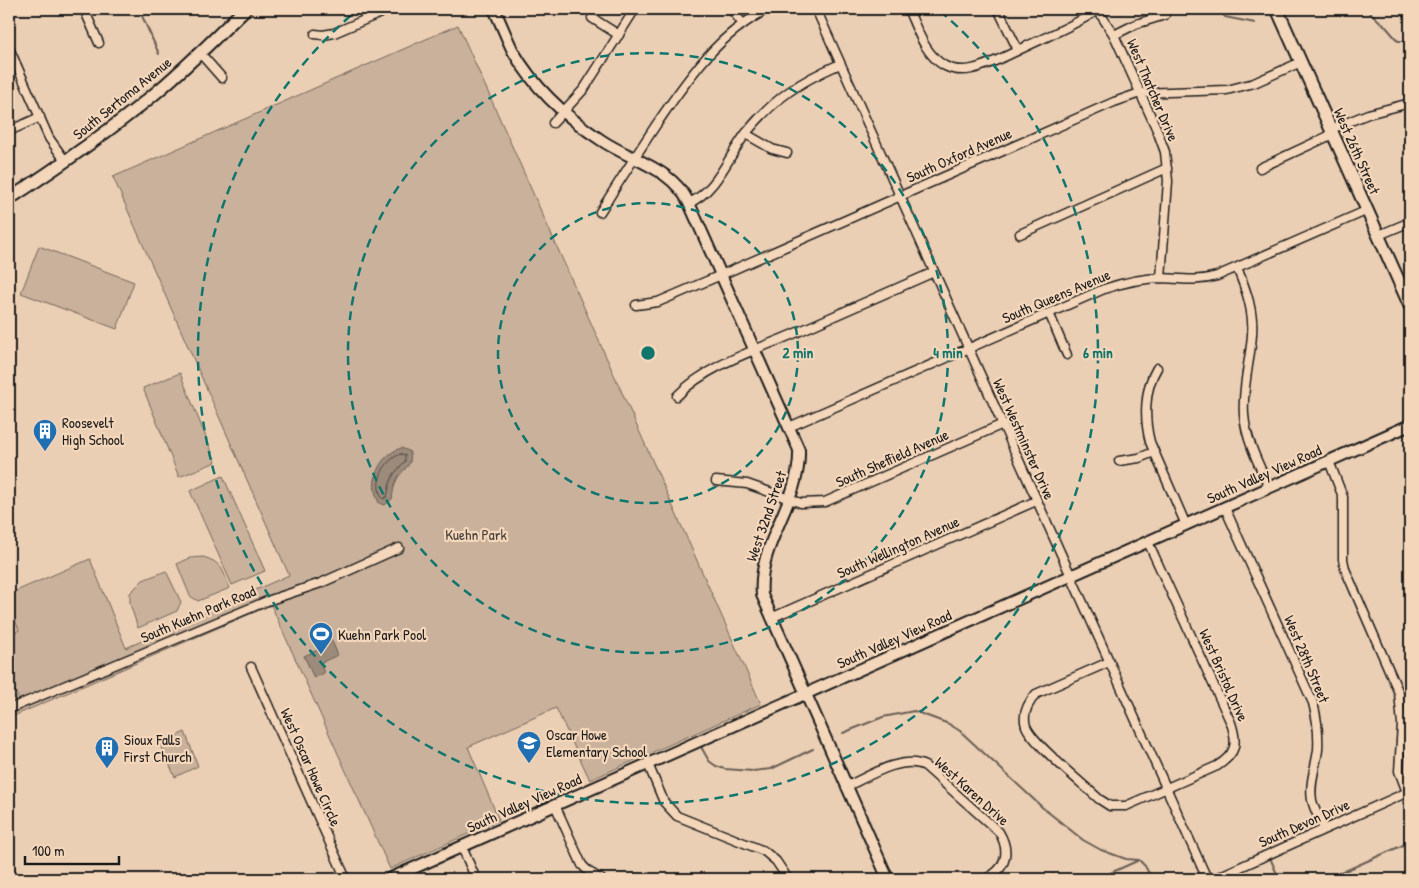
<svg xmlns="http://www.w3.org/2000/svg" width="1419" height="888" viewBox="0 0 1419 888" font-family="'Patrick Hand',sans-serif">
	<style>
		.green { fill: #c9b19b; stroke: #72665c }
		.water { fill: #9c8a7a; stroke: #695e54 }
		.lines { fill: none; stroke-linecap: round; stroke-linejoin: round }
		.shore { stroke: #4f4842; stroke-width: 1 }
		.stream { stroke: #695e54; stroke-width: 2 }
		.minor-casing { stroke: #1c1c1c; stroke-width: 11 }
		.tertiary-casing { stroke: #1c1c1c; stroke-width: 14 }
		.secondary-casing { stroke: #1c1c1c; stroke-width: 15 }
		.minor { stroke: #f4d6ba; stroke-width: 8 }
		.tertiary { stroke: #f4d6ba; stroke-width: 10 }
		.secondary { stroke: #f4d6ba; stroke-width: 11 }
		.ring { fill: none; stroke: #0f766e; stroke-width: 2.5; stroke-dasharray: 9 6 }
		.labels { text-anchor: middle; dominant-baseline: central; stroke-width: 4.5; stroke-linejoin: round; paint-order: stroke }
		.street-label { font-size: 15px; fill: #1c1c1c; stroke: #f4d6ba }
		.poi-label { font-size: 15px; fill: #1c1c1c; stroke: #f4d6ba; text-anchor: start }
		.park-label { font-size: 15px; fill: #47413c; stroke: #f4d6ba }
		.centre { fill: #0f766e; stroke: #f4d6ba; stroke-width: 2.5 }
		.ring-label { font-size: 15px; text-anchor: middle; font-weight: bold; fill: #0f766e; stroke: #f4d6ba; stroke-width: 4.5; stroke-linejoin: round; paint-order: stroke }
	</style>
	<rect width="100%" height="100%" fill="#ebcfb4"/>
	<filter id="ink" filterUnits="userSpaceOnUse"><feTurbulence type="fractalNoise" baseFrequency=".02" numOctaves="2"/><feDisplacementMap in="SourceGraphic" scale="10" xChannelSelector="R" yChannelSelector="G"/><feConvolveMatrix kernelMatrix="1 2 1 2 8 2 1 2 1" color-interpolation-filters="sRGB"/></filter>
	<g filter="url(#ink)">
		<g class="green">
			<path d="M458,25L761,704L590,780L556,708L468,747L499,820L390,869L271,605L9,718V702L18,697L9,678V635L19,630L9,605V594L90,559L126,648L289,575L113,177Z"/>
			<path d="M39,246L134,282L117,329L21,293Z"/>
			<path d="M180,373L216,462L179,477L143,388Z"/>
			<path d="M223,476L265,571L232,585L190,491Z"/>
			<path d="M203,557C222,562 223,571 230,588L198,601L190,596L177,564L190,558Z"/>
			<path d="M166,571L181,602L177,611L138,628L130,604V593L143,580Z"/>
			<path d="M185,732L198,766L175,777L160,743Z"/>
		</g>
		<g class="water">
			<path d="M401,448L409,451C415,465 403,468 397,479C394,485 393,492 392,499L385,505L379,503C368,482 378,456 401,448Z"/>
			<path d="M328,632L338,655L320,663L324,673L314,678L304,656L322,648L317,637Z"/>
		</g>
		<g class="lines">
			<path class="shore" d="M401,454L405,455V461L394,474L390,483L387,497L383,499C372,484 384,459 401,454Z"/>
			<g class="stream">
				<path d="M139,9L159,54"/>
				<path d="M1219,9L1225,17L1255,23"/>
				<path d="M1366,9L1386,27L1398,41H1410"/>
				<path d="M843,733L883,717L914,711L949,724L960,731L1043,808L1083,840L1101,850L1126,859L1139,860L1145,866L1152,879"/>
				<path d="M700,745L709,761L716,766L725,769L753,771L771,769L813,749"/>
				<path d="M1271,860L1279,879"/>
				<path d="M1052,874L1063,879"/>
				<path d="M1097,879L1137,861"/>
				<path d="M1327,879L1410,842"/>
			</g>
			<defs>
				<g id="minor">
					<path d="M84,9L99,43"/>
					<path d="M731,9L743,24"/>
					<path d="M816,9L1204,872L1208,879"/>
					<path d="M908,9C917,29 925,55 945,66C953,70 963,71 972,69C990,65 1008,55 1025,47C1050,35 1075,25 1098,10"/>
					<path d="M998,9L1018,50"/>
					<path d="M1097,9L1114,35L1157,130L1165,152L1168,181L1161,278"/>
					<path d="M592,18L619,35"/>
					<path d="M315,34L323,35L334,33L390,9"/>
					<path d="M1114,35L1136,24L1165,15"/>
					<path d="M9,48L49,138L66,162"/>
					<path d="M200,53L222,78"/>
					<path d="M553,123L584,89L635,9"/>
					<path d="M1331,129L1368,114L1410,103"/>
					<path d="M9,131L40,117"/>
					<path d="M746,134L772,149L787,153"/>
					<path d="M1260,168L1333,134"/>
					<path d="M689,203C718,190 728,156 747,132C776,97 799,82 840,64"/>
					<path d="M600,212C619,182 638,152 658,122C689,77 718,34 768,9"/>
					<path d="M1020,234L1167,168"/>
					<path d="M1379,235L1410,222"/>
					<path d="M1237,268C1246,289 1254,311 1252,335C1250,362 1242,388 1244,415C1246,440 1259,465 1269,487"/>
					<path d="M636,305L658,302L721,275L1114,102L1140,93L1227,90L1254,83L1301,62"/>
					<path d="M1049,313L1067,355"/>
					<path d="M1157,368C1144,389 1144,419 1150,442L1186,525"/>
					<path d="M677,396C706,366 753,351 791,335C838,314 886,293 934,272"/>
					<path d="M789,427L1104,289C1122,283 1142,278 1162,278C1183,279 1197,282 1217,276L1368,210"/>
					<path d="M1119,461L1139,458L1154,452"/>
					<path d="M1329,461L1343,497V559L1345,569L1399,693L1402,724L1399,771L1407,792"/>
					<path d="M716,481L747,484L801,503L825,502L1003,424"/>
					<path d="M1225,508L1313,703C1317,718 1319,734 1318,750C1316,766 1309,783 1312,800C1314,810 1320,820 1324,829"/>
					<path d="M771,618L1036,501"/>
					<path d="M1109,662L1036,694C1028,703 1022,714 1026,726C1032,743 1083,784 1099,799L1110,806H1126L1217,766C1236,754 1238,744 1231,723L1148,542"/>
					<path d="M251,667L346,879"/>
					<path d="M9,709L267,601L321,583L399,548"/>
					<path d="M648,764L664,802L677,816L764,851L776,861L788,879"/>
					<path d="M846,787C867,777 903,754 925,766L999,832C1011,852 1006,870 985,879"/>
					<path d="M555,805L582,865L589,872L601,879"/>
					<path d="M462,847L476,879"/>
					<path d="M1208,879L1218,877L1410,791"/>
				</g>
				<g id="tertiary">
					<path d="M494,9C501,23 506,37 513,51C534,88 566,117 601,140C632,161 671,167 689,203L799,450C801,502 757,543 762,595L888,879"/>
					<path d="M389,879L1410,425"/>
				</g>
				<g id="secondary">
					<path d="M1277,9L1410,306"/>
					<path d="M9,199C58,167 107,133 152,96C185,69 215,38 245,9"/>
					<path d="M9,874L11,879"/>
				</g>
			</defs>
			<use href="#minor" class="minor-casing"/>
			<use href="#tertiary" class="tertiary-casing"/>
			<use href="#secondary" class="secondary-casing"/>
			<use href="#minor" class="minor"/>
			<use href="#tertiary" class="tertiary"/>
			<use href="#secondary" class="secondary"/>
		</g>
	</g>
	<g class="ring">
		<circle cx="648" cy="353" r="150"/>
		<circle cx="648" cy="353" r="300"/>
		<path d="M940 11A450 450 0 1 1 356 11"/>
	</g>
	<defs>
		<symbol id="building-pin" viewBox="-11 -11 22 30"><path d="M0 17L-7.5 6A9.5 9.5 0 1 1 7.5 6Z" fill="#1f6fb2" stroke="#f4d6ba"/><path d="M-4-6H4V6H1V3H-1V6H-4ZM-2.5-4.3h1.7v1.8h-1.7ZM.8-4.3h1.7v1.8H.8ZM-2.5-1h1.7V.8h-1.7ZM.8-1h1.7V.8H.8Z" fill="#fff"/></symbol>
		<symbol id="stadium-pin" viewBox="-11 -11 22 30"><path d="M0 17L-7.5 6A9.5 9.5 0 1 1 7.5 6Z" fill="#1f6fb2" stroke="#f4d6ba"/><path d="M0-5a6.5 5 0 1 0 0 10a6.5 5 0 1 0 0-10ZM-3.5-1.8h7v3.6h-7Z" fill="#fff"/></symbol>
		<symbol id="school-pin" viewBox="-11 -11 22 30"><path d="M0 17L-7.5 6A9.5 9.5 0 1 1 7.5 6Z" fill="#1f6fb2" stroke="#f4d6ba"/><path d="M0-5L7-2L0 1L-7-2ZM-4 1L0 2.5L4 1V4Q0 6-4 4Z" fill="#fff"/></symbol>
	</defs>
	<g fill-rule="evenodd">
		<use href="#building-pin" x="31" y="417" width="28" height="38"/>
		<use href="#stadium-pin" x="307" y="620" width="28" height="38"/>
		<use href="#school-pin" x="515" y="729" width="28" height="38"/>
		<use href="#building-pin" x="93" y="734" width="28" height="38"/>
	</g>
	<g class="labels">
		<g class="street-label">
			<text transform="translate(1153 90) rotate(67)">West Thatcher Drive</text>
			<text transform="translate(122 98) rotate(-39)">South Sertoma Avenue</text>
			<text transform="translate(1357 151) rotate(66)">West 26th Street</text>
			<text transform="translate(959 155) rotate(-24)">South Oxford Avenue</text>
			<text transform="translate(1056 296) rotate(-23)">South Queens Avenue</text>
			<text transform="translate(1024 439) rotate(66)">West Westminster Drive</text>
			<text transform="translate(892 458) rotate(-24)">South Sheffield Avenue</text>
			<text transform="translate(1264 474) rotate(-24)">South Valley View Road</text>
			<text transform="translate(766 516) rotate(-71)">West 32nd Street</text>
			<text transform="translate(898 547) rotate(-24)">South Wellington Avenue</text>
			<text transform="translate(198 614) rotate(-23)">South Kuehn Park Road</text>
			<text transform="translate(894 639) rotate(-24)">South Valley View Road</text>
			<text transform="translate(1307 659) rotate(67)">West 28th Street</text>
			<text transform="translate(1224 675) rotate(66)">West Bristol Drive</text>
			<text transform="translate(311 767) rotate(66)">West Oscar Howe Circle</text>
			<text transform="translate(972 791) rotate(42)">West Karen Drive</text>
			<text transform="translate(524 803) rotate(-24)">South Valley View Road</text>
			<text transform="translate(1304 823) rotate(-24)">South Devon Drive</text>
		</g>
		<g class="poi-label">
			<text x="62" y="422">Roosevelt<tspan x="62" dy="17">High School</tspan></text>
			<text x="338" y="634">Kuehn Park Pool</text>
			<text x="546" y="734">Oscar Howe<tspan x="546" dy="17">Elementary School</tspan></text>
			<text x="124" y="739">Sioux Falls<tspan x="124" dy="17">First Church</tspan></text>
		</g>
		<g class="park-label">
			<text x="476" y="534">Kuehn Park</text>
		</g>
	</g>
	<circle cx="648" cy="353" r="8" class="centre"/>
	<g class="ring-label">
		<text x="798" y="358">2 min</text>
		<text x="948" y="358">4 min</text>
		<text x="1098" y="358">6 min</text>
	</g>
	<rect width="1419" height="888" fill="none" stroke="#f4d6ba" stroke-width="30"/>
	<rect x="15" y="15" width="1389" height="858" fill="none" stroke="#1c1c1c" stroke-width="2" filter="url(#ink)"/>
	<path d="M25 856v8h94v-8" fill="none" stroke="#1c1c1c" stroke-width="2.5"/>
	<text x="32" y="856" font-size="15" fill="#1c1c1c" stroke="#f4d6ba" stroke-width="4" paint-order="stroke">100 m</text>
</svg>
